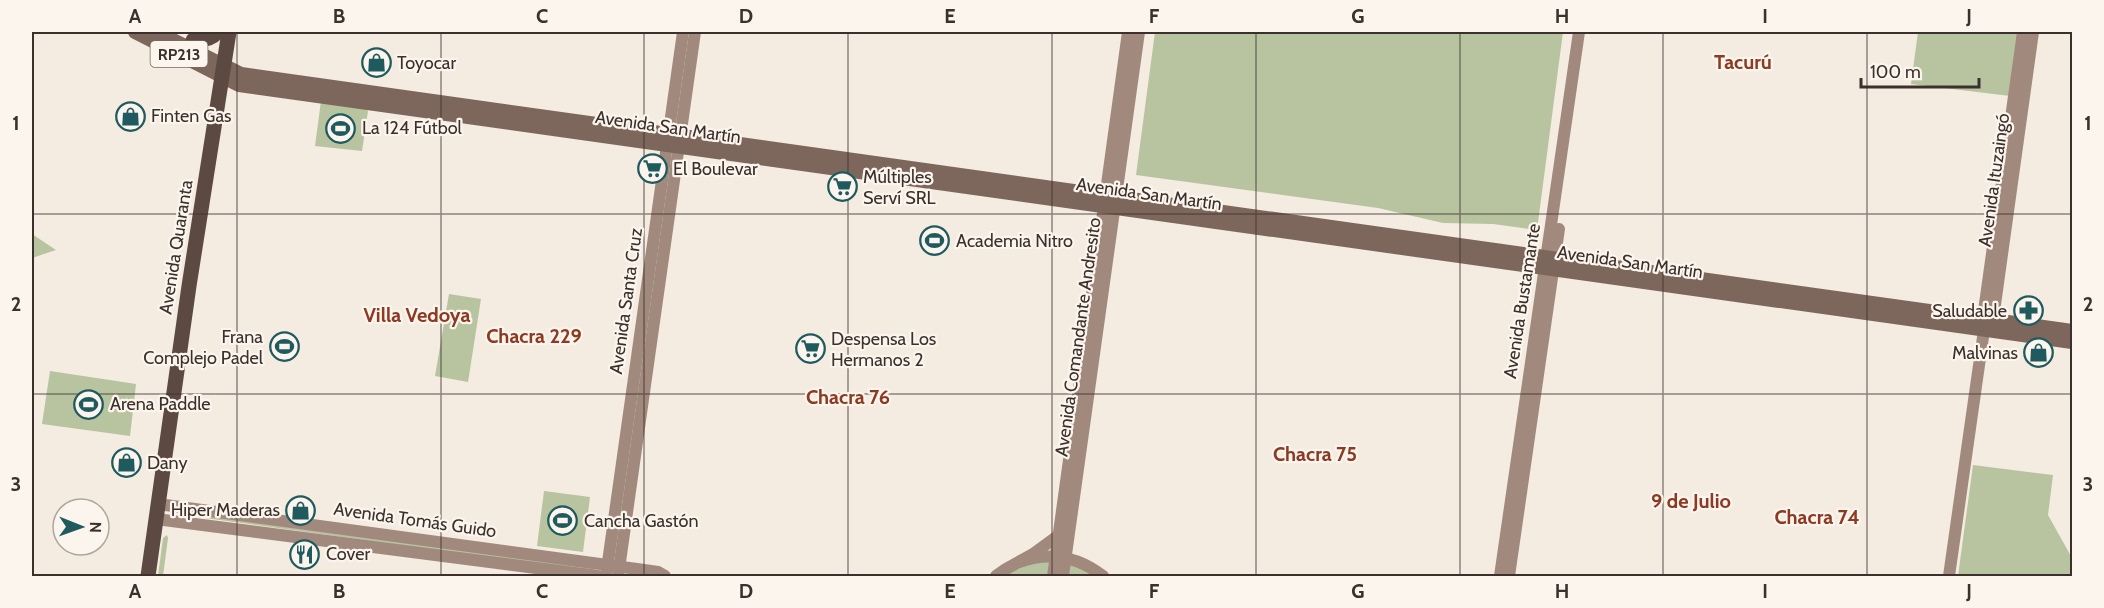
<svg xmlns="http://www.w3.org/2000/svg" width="2104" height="608" viewBox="0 0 2104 608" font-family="Cabin,sans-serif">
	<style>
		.green { fill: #b8c4a0 }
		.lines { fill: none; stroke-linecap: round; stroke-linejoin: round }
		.secondary { stroke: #a18a7d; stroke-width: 12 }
		.primary { stroke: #7d675c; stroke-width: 14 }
		.highway { stroke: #5c4a42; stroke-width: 15 }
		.grid { fill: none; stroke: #3b302b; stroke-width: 1.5; stroke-opacity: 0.55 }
		.labels { text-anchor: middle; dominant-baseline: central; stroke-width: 4.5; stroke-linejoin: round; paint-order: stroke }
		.shield { fill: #fbf5ee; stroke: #756b66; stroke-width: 1.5 }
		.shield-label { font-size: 16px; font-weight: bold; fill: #3b302b }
		.poi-label { font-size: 18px; fill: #3b302b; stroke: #fbf5ee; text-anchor: start }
		.street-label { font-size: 18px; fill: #3b302b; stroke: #fbf5ee }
		.neighbourhood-label { font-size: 20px; font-weight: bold; fill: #8c3b22; stroke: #fbf5ee }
		.neatline { fill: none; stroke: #3b302b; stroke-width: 2 }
		.grid-label { font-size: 20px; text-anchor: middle; font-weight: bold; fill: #3b302b }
	</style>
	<rect width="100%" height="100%" fill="#f4ebe1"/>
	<g class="green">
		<path d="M1155,32H1563L1537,230L1493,224L1443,223L1378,208L1136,175Z"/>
		<path d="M1918,32H2019L2010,96L1911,84Z"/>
		<path d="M321,101L362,105L368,111L362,151L315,146Z"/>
		<path d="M32,234L56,250L32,258Z"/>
		<path d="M449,294L481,299L468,382L435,376Z"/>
		<path d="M50,371L136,384L130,436L42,424Z"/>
		<path d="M1973,465L2053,475L2048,515L2072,558V576H1958Z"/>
		<path d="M544,491L590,497L583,552L537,546Z"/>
		<path d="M199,511L595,566L594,572L198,517Z"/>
		<path d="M167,535L168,538L163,576H158L163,538Z"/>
		<path d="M1041,560C1061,562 1078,564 1095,576H1005L1017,568Z"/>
	</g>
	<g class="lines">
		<g class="secondary">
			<path d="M1987,327L1993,319L2033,32"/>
			<path d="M158,504L637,569L658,572L665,576"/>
			<path d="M156,519L598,576"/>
			<path d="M1019,562C1050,551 1077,556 1103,576"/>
			<path d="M606,576L683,32"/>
			<path d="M618,576L695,32"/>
			<path d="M996,576L1006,569L1033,554L1059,535"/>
			<path d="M1053,576L1128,32"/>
			<path d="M1063,576L1139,32"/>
			<path d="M1500,576L1579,32"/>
			<path d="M1509,576L1559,229"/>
			<path d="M1949,576L1984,330L1983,318L2023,32"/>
		</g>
		<g class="primary">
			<path d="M135,32L239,85L2072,342"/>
			<path d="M157,32L241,74L2072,331"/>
		</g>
		<g class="highway">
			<path d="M193,40C203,41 211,39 218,32"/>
			<path d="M148,576L189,286L229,32"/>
		</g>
	</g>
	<path class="grid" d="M237,32V576M441,32V576M644,32V576M848,32V576M1052,32V576M1256,32V576M1460,32V576M1663,32V576M1867,32V576M32,214H2072M32,394H2072"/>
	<defs>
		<symbol id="shop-ring" viewBox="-11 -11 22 22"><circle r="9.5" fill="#fbf5ee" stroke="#1f5a5e" stroke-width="1.5"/><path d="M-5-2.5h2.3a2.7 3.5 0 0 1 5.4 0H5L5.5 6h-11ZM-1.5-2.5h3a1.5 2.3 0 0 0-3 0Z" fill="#1f5a5e"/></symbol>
		<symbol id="stadium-ring" viewBox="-11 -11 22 22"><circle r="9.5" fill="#fbf5ee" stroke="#1f5a5e" stroke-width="1.5"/><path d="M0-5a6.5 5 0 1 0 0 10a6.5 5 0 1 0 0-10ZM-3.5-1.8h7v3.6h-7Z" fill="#1f5a5e"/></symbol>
		<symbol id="supermarket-ring" viewBox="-11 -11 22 22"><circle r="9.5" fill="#fbf5ee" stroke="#1f5a5e" stroke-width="1.5"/><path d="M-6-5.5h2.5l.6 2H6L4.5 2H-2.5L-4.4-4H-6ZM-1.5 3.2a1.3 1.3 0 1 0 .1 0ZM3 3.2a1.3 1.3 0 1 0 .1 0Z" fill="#1f5a5e"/></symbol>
		<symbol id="pharmacy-ring" viewBox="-11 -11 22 22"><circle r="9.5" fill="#fbf5ee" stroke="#1f5a5e" stroke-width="1.5"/><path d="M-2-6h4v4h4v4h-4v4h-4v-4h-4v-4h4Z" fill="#1f5a5e"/></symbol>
		<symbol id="restaurant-ring" viewBox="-11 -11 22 22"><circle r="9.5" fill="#fbf5ee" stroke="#1f5a5e" stroke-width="1.5"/><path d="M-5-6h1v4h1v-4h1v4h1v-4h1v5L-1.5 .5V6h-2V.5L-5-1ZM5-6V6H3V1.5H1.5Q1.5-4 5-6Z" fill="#1f5a5e"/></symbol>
	</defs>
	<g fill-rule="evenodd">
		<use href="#shop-ring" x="360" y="46" width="33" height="33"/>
		<use href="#shop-ring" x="114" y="100" width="33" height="33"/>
		<use href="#stadium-ring" x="324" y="112" width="33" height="33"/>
		<use href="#supermarket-ring" x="636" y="152" width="33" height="33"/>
		<use href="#supermarket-ring" x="826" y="170" width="33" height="33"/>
		<use href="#stadium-ring" x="918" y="224" width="33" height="33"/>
		<use href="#pharmacy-ring" x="2012" y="294" width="33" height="33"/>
		<use href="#stadium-ring" x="268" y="330" width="33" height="33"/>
		<use href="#supermarket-ring" x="794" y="332" width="33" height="33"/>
		<use href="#shop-ring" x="2022" y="336" width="33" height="33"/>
		<use href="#stadium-ring" x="72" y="388" width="33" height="33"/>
		<use href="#shop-ring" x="110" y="446" width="33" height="33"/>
		<use href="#shop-ring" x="284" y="494" width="33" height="33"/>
		<use href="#stadium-ring" x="546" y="504" width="33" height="33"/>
		<use href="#restaurant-ring" x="288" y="538" width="33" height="33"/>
	</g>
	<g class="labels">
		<rect class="shield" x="150.5" y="41" width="57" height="26" rx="4.5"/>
		<g class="shield-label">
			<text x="179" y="54">RP213</text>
		</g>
		<g class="poi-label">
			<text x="397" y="63">Toyocar</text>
			<text x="151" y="116">Finten Gas</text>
			<text x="362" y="128">La 124 Fútbol</text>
			<text x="673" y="169">El Boulevar</text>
			<text x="863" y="177">Múltiples<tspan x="863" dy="21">Serví SRL</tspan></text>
			<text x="956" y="241">Academia Nitro</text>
			<text x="2007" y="311" text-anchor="end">Saludable</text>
			<text x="263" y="337" text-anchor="end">Frana<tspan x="263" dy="21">Complejo Padel</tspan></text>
			<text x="831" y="339">Despensa Los<tspan x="831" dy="21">Hermanos 2</tspan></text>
			<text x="2018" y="353" text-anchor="end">Malvinas</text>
			<text x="110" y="404">Arena Paddle</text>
			<text x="147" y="463">Dany</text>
			<text x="280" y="510" text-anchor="end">Hiper Maderas</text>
			<text x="584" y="521">Cancha Gastón</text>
			<text x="326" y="554">Cover</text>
		</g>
		<g class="street-label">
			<text transform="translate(668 127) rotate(8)">Avenida San Martín</text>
			<text transform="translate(1994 180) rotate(-82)">Avenida Ituzaingó</text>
			<text transform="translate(1149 194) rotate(8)">Avenida San Martín</text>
			<text transform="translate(176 247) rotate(-81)">Avenida Quaranta</text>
			<text transform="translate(1630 262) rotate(8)">Avenida San Martín</text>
			<text transform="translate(626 301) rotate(-82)">Avenida Santa Cruz</text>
			<text transform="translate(1522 301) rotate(-81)">Avenida Bustamante</text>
			<text transform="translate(1078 337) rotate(-82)">Avenida Comandante Andresito</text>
			<text transform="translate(415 520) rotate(8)">Avenida Tomás Guido</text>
		</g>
		<g class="neighbourhood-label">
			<text x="1743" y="62">Tacurú</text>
			<text x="417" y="315">Villa Vedoya</text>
			<text x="534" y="336">Chacra 229</text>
			<text x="848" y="397">Chacra 76</text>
			<text x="1315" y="454">Chacra 75</text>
			<text x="1691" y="501">9 de Julio</text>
			<text x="1817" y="517">Chacra 74</text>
		</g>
	</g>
	<rect width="2104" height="608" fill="none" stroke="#fbf5ee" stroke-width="66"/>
	<g transform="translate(81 527) rotate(91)"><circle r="28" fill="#fbf5ee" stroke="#aea6a0" stroke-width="1.5"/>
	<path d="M0-4.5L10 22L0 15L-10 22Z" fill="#1f5a5e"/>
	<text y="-9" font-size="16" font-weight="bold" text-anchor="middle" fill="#3b302b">N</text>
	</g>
	<path d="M1861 78v9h118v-9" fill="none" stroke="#3b302b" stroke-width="3"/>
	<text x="1870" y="78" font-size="18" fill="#3b302b" stroke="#fbf5ee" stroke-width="4.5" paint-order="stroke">100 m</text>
	<rect x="33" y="33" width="2038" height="542" class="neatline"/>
	<g class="grid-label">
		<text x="135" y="23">A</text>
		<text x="339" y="23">B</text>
		<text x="542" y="23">C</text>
		<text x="746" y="23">D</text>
		<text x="950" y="23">E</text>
		<text x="1154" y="23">F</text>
		<text x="1358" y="23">G</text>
		<text x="1562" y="23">H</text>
		<text x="1765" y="23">I</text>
		<text x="1969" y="23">J</text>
		<text x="16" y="130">1</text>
		<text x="2088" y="130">1</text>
		<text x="16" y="311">2</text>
		<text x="2088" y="311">2</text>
		<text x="16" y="491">3</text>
		<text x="2088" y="491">3</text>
		<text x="135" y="598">A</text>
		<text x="339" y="598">B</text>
		<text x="542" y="598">C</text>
		<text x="746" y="598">D</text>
		<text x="950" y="598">E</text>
		<text x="1154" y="598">F</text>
		<text x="1358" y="598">G</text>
		<text x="1562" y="598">H</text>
		<text x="1765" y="598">I</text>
		<text x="1969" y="598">J</text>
	</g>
</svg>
